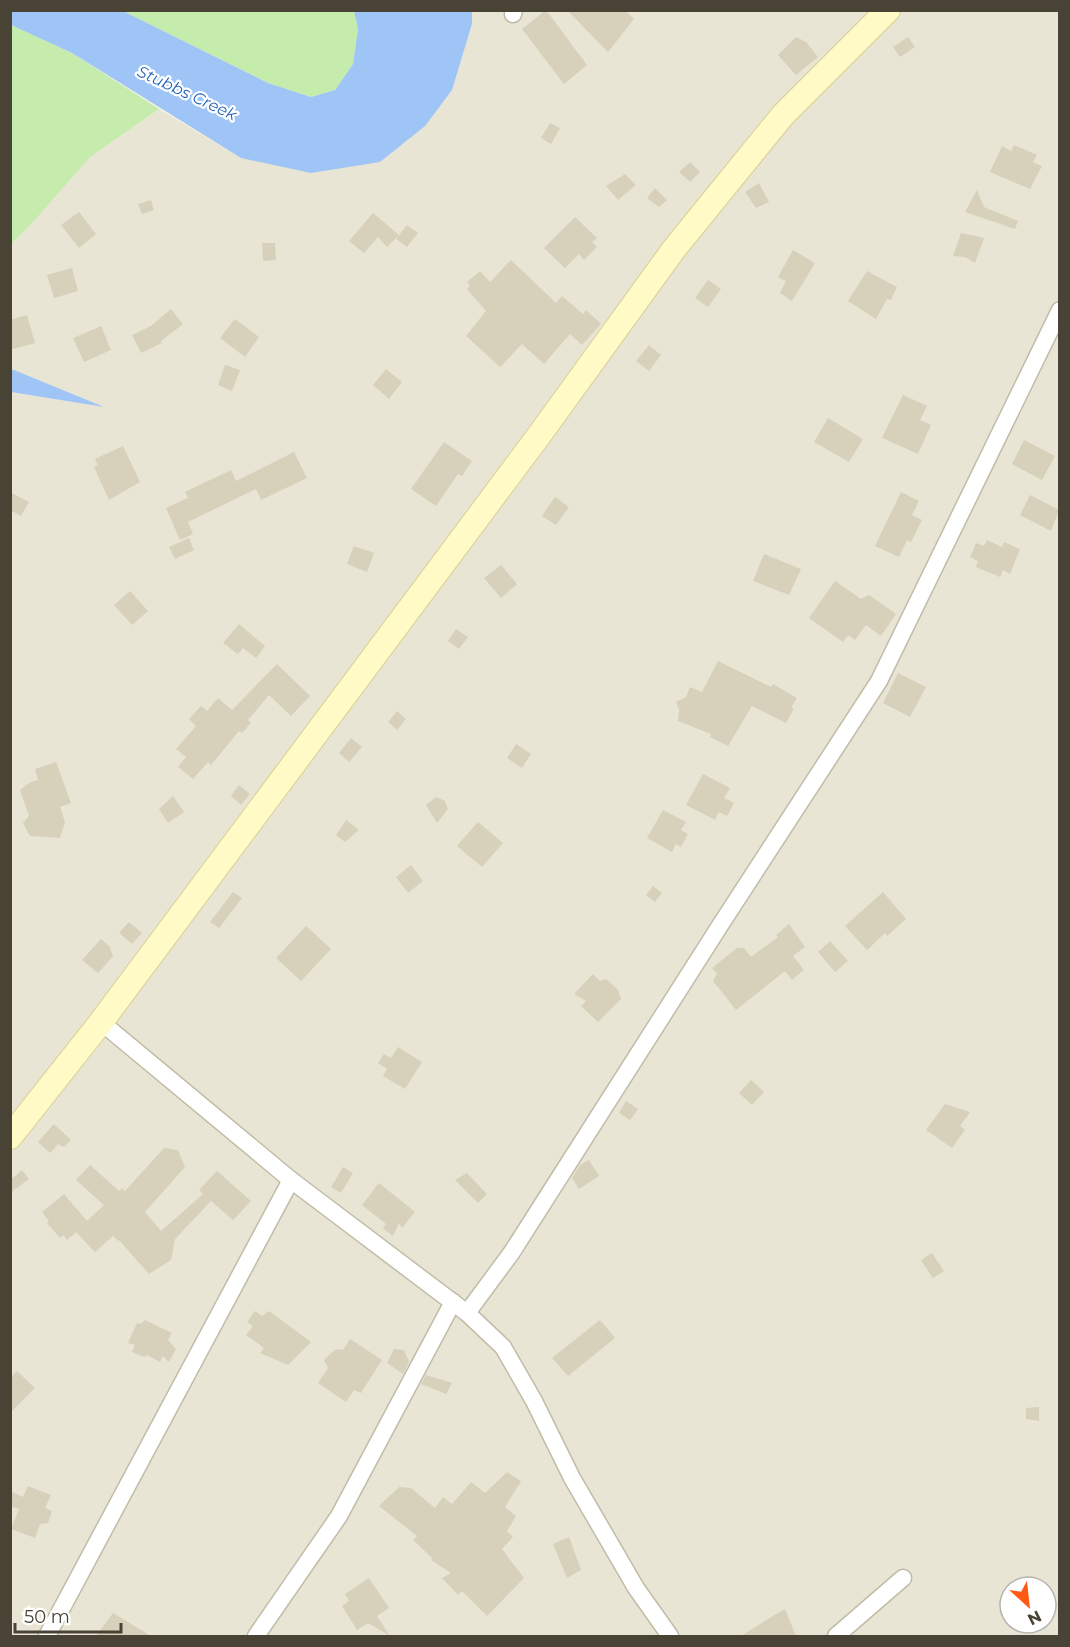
<svg xmlns="http://www.w3.org/2000/svg" width="1070" height="1647" viewBox="0 0 1070 1647" font-family="Montserrat,sans-serif">
	<style>
		.residential { fill: #e9e5d4; fill-rule: evenodd }
		.green { fill: #c5ecac }
		.water { fill: #9ec5f6 }
		.building { fill: #d7d0bb }
		.lines { fill: none; stroke-linecap: round; stroke-linejoin: round }
		.street-casing { stroke: #c1bca8; stroke-width: 19 }
		.secondary-casing { stroke: #d8d093; stroke-width: 26 }
		.street { stroke: #fff; stroke-width: 16 }
		.secondary { stroke: #fffac6; stroke-width: 24 }
		.labels { text-anchor: middle; dominant-baseline: central; stroke-width: 4.5; stroke-linejoin: round; paint-order: stroke }
		.water-label { font-size: 16px; font-style: italic; fill: #2566bc; stroke: #fff }
	</style>
	<rect width="100%" height="100%" fill="#f4f2e6"/>
	<path class="residential" d="M472,11H1059V1636H11V392L100,406L11,370V244L34,221L90,157L159,109L241,158L452,89L472,25ZM1010,1587H1046V1623H1010Z"/>
	<g class="green">
		<path d="M123,11H354L358,29L353,64L335,90L311,97L268,83Z"/>
		<path d="M11,25L72,53L159,109L90,157L34,221L11,244Z"/>
	</g>
	<g class="water">
		<path d="M11,10L123,11L268,83L311,97L335,90L353,64L358,29L354,11H472V24L452,90L425,126L380,162L311,173L241,158L72,53L11,25Z"/>
		<path d="M11,370H14L104,407L11,392Z"/>
	</g>
	<g class="building">
		<path d="M546,10L587,65L564,84L522,29Z"/>
		<path d="M567,10H625L634,19L608,52Z"/>
		<path d="M796,37L806,42L818,57L796,75L778,55Z"/>
		<path d="M908,37L915,47L900,57L893,47Z"/>
		<path d="M550,123L560,128L551,144L541,138Z"/>
		<path d="M1014,145L1037,155L1033,162L1042,166L1030,189L990,172L1002,146L1011,151Z"/>
		<path d="M690,162L700,172L690,182L679,172Z"/>
		<path d="M625,174L636,185L618,200L606,186Z"/>
		<path d="M759,183L769,202L756,208L745,192Z"/>
		<path d="M655,188L667,200L659,207L647,198Z"/>
		<path d="M977,190L984,207L1018,221L1015,229L965,212Z"/>
		<path d="M151,200L154,210L142,214L138,204Z"/>
		<path d="M79,212L96,234L79,248L61,225Z"/>
		<path d="M373,213L399,235L387,247L378,237L364,253L349,241Z"/>
		<path d="M575,217L597,238L592,242L597,247L584,260L579,254L565,268L544,248Z"/>
		<path d="M407,225L418,233L407,247L396,239Z"/>
		<path d="M961,233L984,238L975,263L965,257L953,256Z"/>
		<path d="M262,243H275L276,260L263,261Z"/>
		<path d="M793,250L815,263L792,301L780,293L786,281L778,277Z"/>
		<path d="M511,260L556,303L562,296L583,314L586,310L601,324L582,345L570,334L544,364L522,344L500,367L466,336L486,311L467,289L470,286L467,282L480,271L490,282Z"/>
		<path d="M72,268L78,291L54,298L47,275Z"/>
		<path d="M867,271L897,287L891,300L887,299L876,319L848,301Z"/>
		<path d="M708,280L721,289L708,307L695,298Z"/>
		<path d="M171,309L183,324L161,341L162,343L141,353L132,335L151,326Z"/>
		<path d="M27,315L35,343L10,350V320Z"/>
		<path d="M235,319L259,337L245,357L220,338Z"/>
		<path d="M101,326L111,350L84,362L73,338Z"/>
		<path d="M649,345L661,355L649,371L636,361Z"/>
		<path d="M225,365L240,370L232,391L218,385Z"/>
		<path d="M386,369L402,382L389,399L373,385Z"/>
		<path d="M903,395L927,406L920,420L931,425L918,454L882,438Z"/>
		<path d="M828,418L863,439L849,462L814,442Z"/>
		<path d="M1024,440L1055,456L1042,480L1012,464Z"/>
		<path d="M444,442L472,461L462,476L458,474L436,506L411,489Z"/>
		<path d="M123,446L140,482L109,500L94,467L98,465L95,459Z"/>
		<path d="M294,452L307,478L261,500L256,489L188,522L193,534L180,540L166,508L188,498L185,492L231,470L236,481Z"/>
		<path d="M10,492L29,502L21,516L10,510Z"/>
		<path d="M901,492L919,501L912,515L922,520L911,542L907,540L899,557L875,546Z"/>
		<path d="M1030,495L1059,510L1051,531L1020,515Z"/>
		<path d="M555,497L569,507L556,525L542,516Z"/>
		<path d="M189,538L194,550L175,559L169,547Z"/>
		<path d="M987,540L1002,547L1004,542L1020,549L1010,574L1003,570L1000,577L976,567L978,561L970,557L976,543L984,546Z"/>
		<path d="M354,546L374,553L367,572L347,564Z"/>
		<path d="M764,554L801,569L789,595L753,581Z"/>
		<path d="M501,565L517,584L501,598L484,578Z"/>
		<path d="M835,581L861,599L869,595L896,614L881,636L866,625L855,640L848,635L843,642L809,618Z"/>
		<path d="M130,591L148,611L132,625L114,605Z"/>
		<path d="M239,624L265,646L256,658L243,648L238,654L223,643Z"/>
		<path d="M456,629L468,637L459,649L448,641Z"/>
		<path d="M718,661L771,687L773,684L797,698L791,708L794,709L786,723L752,706L728,746L710,737L711,734L678,721L679,709L676,702L686,697L690,687L702,692Z"/>
		<path d="M277,664L310,696L291,716L269,695L248,720L251,723L242,733L239,731L211,765L208,762L193,779L178,767L186,757L176,749L196,726L189,719L201,706L207,711L218,698L232,710Z"/>
		<path d="M898,673L926,687L910,717L883,703Z"/>
		<path d="M397,711L406,719L397,730L388,722Z"/>
		<path d="M351,738L362,747L349,762L339,753Z"/>
		<path d="M516,744L531,754L522,768L507,758Z"/>
		<path d="M56,762L71,803L60,807L65,822L60,838L30,836L23,823L29,816L20,790L29,783L38,780L35,769Z"/>
		<path d="M703,774L730,788L724,798L734,803L727,816L719,812L715,820L686,805Z"/>
		<path d="M239,785L250,794L241,805L231,796Z"/>
		<path d="M173,796L184,812L168,823L159,809Z"/>
		<path d="M436,797L445,801L448,809L437,823L426,805Z"/>
		<path d="M663,810L686,822L681,830L688,834L681,847L676,844L672,852L647,838Z"/>
		<path d="M346,820L359,830L345,842L336,835Z"/>
		<path d="M478,822L503,843L482,867L457,846Z"/>
		<path d="M411,865L423,881L408,893L396,877Z"/>
		<path d="M653,886L662,893L655,902L646,895Z"/>
		<path d="M233,892L242,898L219,928L210,922Z"/>
		<path d="M883,892L906,919L887,936L885,933L867,950L845,926Z"/>
		<path d="M129,922L142,933L132,944L119,933Z"/>
		<path d="M789,924L805,947L793,956L804,970L792,980L785,971L736,1010L713,981L717,974L712,968L737,948H744L751,957L778,937L776,935Z"/>
		<path d="M306,926L331,949L301,981L276,958Z"/>
		<path d="M101,939L110,947L113,956L98,973L82,960Z"/>
		<path d="M830,941L848,961L835,972L818,952Z"/>
		<path d="M593,974L600,981L606,979L618,990L621,999L598,1022L581,1006L586,1001L574,994Z"/>
		<path d="M398,1047L422,1062L405,1089L383,1076L387,1069L378,1063L384,1054L391,1058Z"/>
		<path d="M751,1080L764,1092L752,1105L739,1093Z"/>
		<path d="M626,1101L638,1109L630,1120L619,1113Z"/>
		<path d="M945,1104L970,1112L960,1126L965,1130L952,1148L926,1130Z"/>
		<path d="M54,1124L71,1140L64,1147L58,1144L50,1153L38,1142Z"/>
		<path d="M164,1148L178,1150L185,1167L145,1212L161,1231L203,1194L199,1190L217,1171L251,1201L233,1220L211,1201L175,1239L171,1260L149,1274L119,1240L118,1241L113,1236L95,1252L76,1232L67,1240L63,1235L60,1238L47,1223L49,1221L42,1212L64,1194L87,1221L104,1205L76,1180L90,1165L119,1191L122,1188L125,1191Z"/>
		<path d="M589,1160L599,1176L579,1189L572,1178L580,1165Z"/>
		<path d="M343,1167L353,1173L341,1193L331,1187Z"/>
		<path d="M22,1170L29,1179L10,1193V1180Z"/>
		<path d="M467,1173L487,1194L478,1203L455,1180Z"/>
		<path d="M379,1183L415,1212L402,1228L399,1223L393,1236L383,1228L386,1224L362,1205Z"/>
		<path d="M932,1253L944,1271L933,1278L921,1260Z"/>
		<path d="M255,1311L262,1316L269,1311L311,1342L288,1365L260,1353L264,1348L246,1335L253,1326L247,1322Z"/>
		<path d="M145,1320L172,1333L168,1340L176,1349L169,1362L163,1356L160,1362L147,1355L144,1357L132,1352L135,1345L128,1343L137,1323L141,1324Z"/>
		<path d="M600,1320L615,1338L568,1376L552,1358Z"/>
		<path d="M350,1339L382,1360L361,1393L354,1390L346,1402L318,1383L328,1368L324,1360L336,1349L343,1350Z"/>
		<path d="M394,1349L404,1350L409,1362L403,1374L387,1363Z"/>
		<path d="M17,1371L35,1388L10,1413V1378Z"/>
		<path d="M426,1375L452,1383L446,1394L421,1384Z"/>
		<path d="M1039,1407V1421L1026,1419V1408Z"/>
		<path d="M507,1472L521,1481L505,1507L516,1516L507,1531L513,1537L502,1549L524,1578L487,1616L462,1591L458,1595L442,1578L451,1573L431,1560L432,1558L413,1540L417,1536L379,1506L399,1487L411,1488L435,1508L443,1497L452,1504L471,1482L485,1493Z"/>
		<path d="M28,1486L51,1495L45,1508L52,1511L48,1523L40,1524L35,1538L11,1529L19,1509L10,1506V1491L23,1497Z"/>
		<path d="M569,1537L581,1570L567,1578L553,1544Z"/>
		<path d="M369,1578L389,1608L377,1616L390,1636L368,1623L357,1630L342,1606L349,1601L345,1594Z"/>
		<path d="M785,1609L796,1636H741L776,1614Z"/>
		<path d="M113,1613L151,1636H96Z"/>
	</g>
	<g class="lines">
		<defs>
			<g id="street">
				<path d="M513,14L514,10"/>
				<path d="M101,1022L291,1180L467,1313L503,1347L534,1401L572,1478L636,1588L670,1636"/>
				<path d="M467,1313L512,1252L721,924L879,681L1060,310"/>
				<path d="M47,1636L291,1180"/>
				<path d="M256,1636L339,1516L453,1302"/>
				<path d="M836,1636L903,1578"/>
			</g>
			<path id="secondary" d="M10,1137L101,1022L540,434L674,249L783,115L888,10"/>
		</defs>
		<use href="#street" class="street-casing"/>
		<use href="#secondary" class="secondary-casing"/>
		<use href="#street" class="street"/>
		<use href="#secondary" class="secondary"/>
	</g>
	<g class="labels">
		<g class="water-label">
			<text transform="translate(187 93) rotate(25)">Stubbs Creek</text>
		</g>
	</g>
	<rect width="1070" height="1647" fill="none" stroke="#484335" stroke-width="24"/>
	<g transform="translate(1028 1605) rotate(153)"><circle r="28" fill="#ffffff" stroke="#b6b4ae" stroke-width="1.5"/>
	<path d="M0-4.5L10 22L0 15L-10 22Z" fill="#ff5a13"/>
	<text y="-9" font-size="16" font-weight="bold" text-anchor="middle" fill="#484335">N</text>
	</g>
	<path d="M15 1623v9h106v-9" fill="none" stroke="#484335" stroke-width="3"/>
	<text x="24" y="1623" font-size="18" fill="#484335" stroke="#ffffff" stroke-width="4.5" paint-order="stroke">50 m</text>
</svg>
